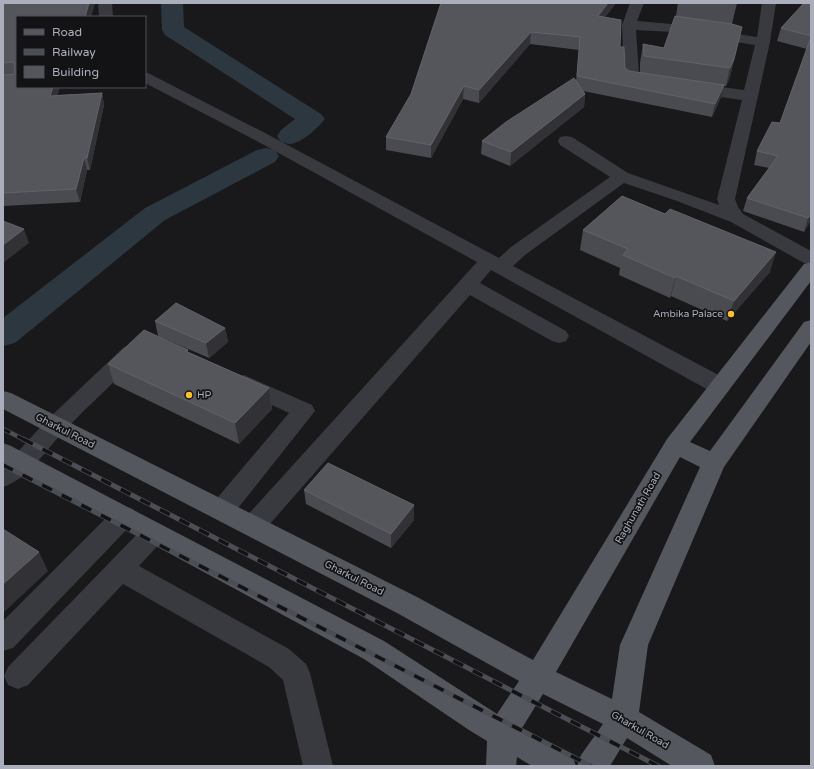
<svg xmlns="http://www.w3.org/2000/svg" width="814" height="769" viewBox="0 0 814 769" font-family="'Varela Round',sans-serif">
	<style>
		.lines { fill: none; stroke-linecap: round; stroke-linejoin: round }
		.canal { fill: #2d3740; fill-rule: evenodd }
		.minor { fill: #393a40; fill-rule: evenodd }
		.major { fill: #55575f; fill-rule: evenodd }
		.rail-far1-casing { stroke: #4c4e55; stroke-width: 4.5 }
		.rail-casing { stroke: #4c4e55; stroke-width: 5 }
		.rail-far1 { stroke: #131316; stroke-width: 3; stroke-dasharray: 8; stroke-linecap: butt }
		.rail { stroke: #131316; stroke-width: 3.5; stroke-dasharray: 11; stroke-linecap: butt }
		.wall { fill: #4a4b50 }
		.shaded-wall { fill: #323236 }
		.building { fill: #55555c; stroke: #62636a }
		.poi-dot { fill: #fabf31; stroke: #131316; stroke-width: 1.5 }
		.labels { text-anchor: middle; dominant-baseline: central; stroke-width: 3.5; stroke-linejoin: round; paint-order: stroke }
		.poi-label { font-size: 10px; fill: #aaafbb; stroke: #131316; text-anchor: end }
		.street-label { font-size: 10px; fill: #aaafbb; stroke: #131316 }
	</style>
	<rect width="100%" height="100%" fill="#19181b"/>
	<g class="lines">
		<g class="canal">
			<path d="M161,3H183L184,27L321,114L325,119C318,128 302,143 290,144C287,144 284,142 281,142L277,136L281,130L295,119L165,35L162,30Z"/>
			<path d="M266,148L275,150L279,156L275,162L165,220L15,343L3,346V318L145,208L257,150Z"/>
		</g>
		<g class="minor">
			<path d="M98,3H112L113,17H99Z"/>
			<path d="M630,3H644L637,21L672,24L757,37L762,3H776L770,42L735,199L738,207L743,214L811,251V265L804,263L731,222L677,201L624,183L525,255L513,266L728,380L731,386L728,392L720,394L712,392L491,270L480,283L566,331L569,336L566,341L559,343L552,341L470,295L262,533L253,536L244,533L240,526L244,519L477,262L253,139L145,83V72L150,74L265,133L499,258L511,247L610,177L560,145L558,141L560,137L566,136L572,137L628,173L719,205L717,199L742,100L692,93L687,91L684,88L687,85L692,83L744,90L755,45L672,32L636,30L639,75L659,79L662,82L659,85L654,87L627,82L624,79L622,25Z"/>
			<path d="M132,345L140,347L143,352L140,357C114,382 88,406 63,432C45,451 28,479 3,487V464L14,456L47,420L124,347Z"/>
			<path d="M244,375L312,405L315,411L231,517L222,520L213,517L210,510L213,503L289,413L236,388L233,383L236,378Z"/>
			<path d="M124,506L133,509L136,516L133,523L13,648L3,651V621L115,509Z"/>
			<path d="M154,523L163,526L167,533L163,540L139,566L289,649L306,664L310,673L333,766H303L283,680L269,667L123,584L28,685L18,689L8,685L4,676L8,667L145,526Z"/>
		</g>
		<path class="major" d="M811,262V281L690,442L710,451L804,322L811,320V342L724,467L648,645L639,712L711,755L715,766H672L627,738L610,766H577L581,755L603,724L543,694L522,728L572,755L576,766H532L517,757L516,766H486L487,741L469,730L364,659L3,463V443L11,446L384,641L497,714L519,681L397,613L3,409V391L11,393L417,597L533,660L667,439L804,264ZM680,457L700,467L620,645L612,699L556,672Z"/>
		<defs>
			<path id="rail-far1" d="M3,429L25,440"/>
			<g id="rail">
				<path d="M23,439L658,766"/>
				<path d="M3,465L591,766"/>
			</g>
		</defs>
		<use href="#rail-far1" class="rail-far1-casing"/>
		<use href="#rail" class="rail-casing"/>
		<use href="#rail-far1" class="rail-far1"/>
		<use href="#rail" class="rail"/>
	</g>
	<g class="wall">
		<path d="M5,3H95L91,17H17L57,95L102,93L104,105L90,170H87L80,202L3,206V4Z"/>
		<path d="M441,3H616L605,17L620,47L625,68L629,71L640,73V63L643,44L664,48L676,16L678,3H737L732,24L742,27L730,77L726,86H724L721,97L712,117L583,91L585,94L584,107L510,166L481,154L482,141L576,81L579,50L530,44L479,103L463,99L431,158L386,150V137L411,94Z"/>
		<path d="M811,3V220L804,232L743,211L747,198L769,168L754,165L757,151L780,123L807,49L777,41L781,28Z"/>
		<path d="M583,230L770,272L727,321L671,296L670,298L619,275L620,268L580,250Z"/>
		<path d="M155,321L225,328L228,342L209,358L158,336Z"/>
		<path d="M189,352L269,388L272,409L239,444L114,384L108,364Z"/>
		<path d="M304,490L414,505V520L391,548L306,504Z"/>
	</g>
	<g class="shaded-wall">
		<path d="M89,3H95L91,17H85Z"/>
		<path d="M608,3H616L596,28L598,16Z"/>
		<path d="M531,32L530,44L479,103V90Z"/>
		<path d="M734,59L730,77L726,86L730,68Z"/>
		<path d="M724,85L721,97L712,117L715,104Z"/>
		<path d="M464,86L463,99L431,158V145Z"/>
		<path d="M53,87H60L54,108L50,96Z"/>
		<path d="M102,93L104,105L90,170L87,158Z"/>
		<path d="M585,94L584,107L510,166L511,152Z"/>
		<path d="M84,158L87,170L80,202L76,189Z"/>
		<path d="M811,214V220L804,232L808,218Z"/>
		<path d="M24,229L29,243L3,263V245Z"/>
		<path d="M776,252L770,272L727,321L734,301Z"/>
		<path d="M676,276L671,296L670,298L675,278Z"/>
		<path d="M225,328L228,342L209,358L206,343Z"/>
		<path d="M269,388L272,409L239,444L235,423Z"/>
		<path d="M414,505V520L391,548V534Z"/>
		<path d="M39,552L48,571L3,613V584Z"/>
	</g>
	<g class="building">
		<path d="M5,3H89L85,17H17V87H53L50,96L102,93L87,158H84L76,189L3,193V75L15,74L14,62L3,63V4Z"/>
		<path d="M441,3H608L598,16L621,20L620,47H624L625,68L629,71L724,85L715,104L577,76L580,37L531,32L479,90L464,86L431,145L386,137L411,94Z"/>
		<path d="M804,3H811V36L781,28Z"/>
		<path d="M675,16L732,24L742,27L734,59L730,68L644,56L643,44L664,48Z"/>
		<path d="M811,37V214L808,218L747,198L778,156L757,151L772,122L780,123Z"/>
		<path d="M574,78L585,94L511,152L482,141L506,122Z"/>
		<path d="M622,196L665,214L670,209L776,252L734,301L676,276L675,278L623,255L628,249L583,230Z"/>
		<path d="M3,221L24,229L3,245Z"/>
		<path d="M176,303L225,328L206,343L155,321Z"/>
		<path d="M144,330L188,350L187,352L269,388L235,423L108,364Z"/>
		<path d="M328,463L414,505L391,534L304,490Z"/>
		<path d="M3,529L39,552L3,584Z"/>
	</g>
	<g class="poi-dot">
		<circle cx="731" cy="314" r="4"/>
		<circle cx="189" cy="395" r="4"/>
	</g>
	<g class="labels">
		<g class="poi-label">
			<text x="723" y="314">Ambika Palace</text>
			<text x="197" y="395" text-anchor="start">HP</text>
		</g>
		<g class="street-label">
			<text transform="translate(65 431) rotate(27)">Gharkul Road</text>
			<text transform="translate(638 508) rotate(-60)">Raghunath Road</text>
			<text transform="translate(354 578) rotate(27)">Gharkul Road</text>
			<text transform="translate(640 730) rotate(30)">Gharkul Road</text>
		</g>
	</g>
	<rect width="814" height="769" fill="none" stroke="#aaafbb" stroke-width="8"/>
	<rect x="16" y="16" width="130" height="72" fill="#131316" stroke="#4f5158"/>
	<rect x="24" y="29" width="20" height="6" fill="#55575f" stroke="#4f5158"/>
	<text x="52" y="36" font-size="12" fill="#aaafbb">Road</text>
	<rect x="24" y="49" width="20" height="6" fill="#4c4e55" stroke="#4f5158"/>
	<text x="52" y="56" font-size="12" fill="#aaafbb">Railway</text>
	<rect x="24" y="66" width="20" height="12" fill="#55555c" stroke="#4f5158"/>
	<text x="52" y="76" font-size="12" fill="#aaafbb">Building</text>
</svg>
